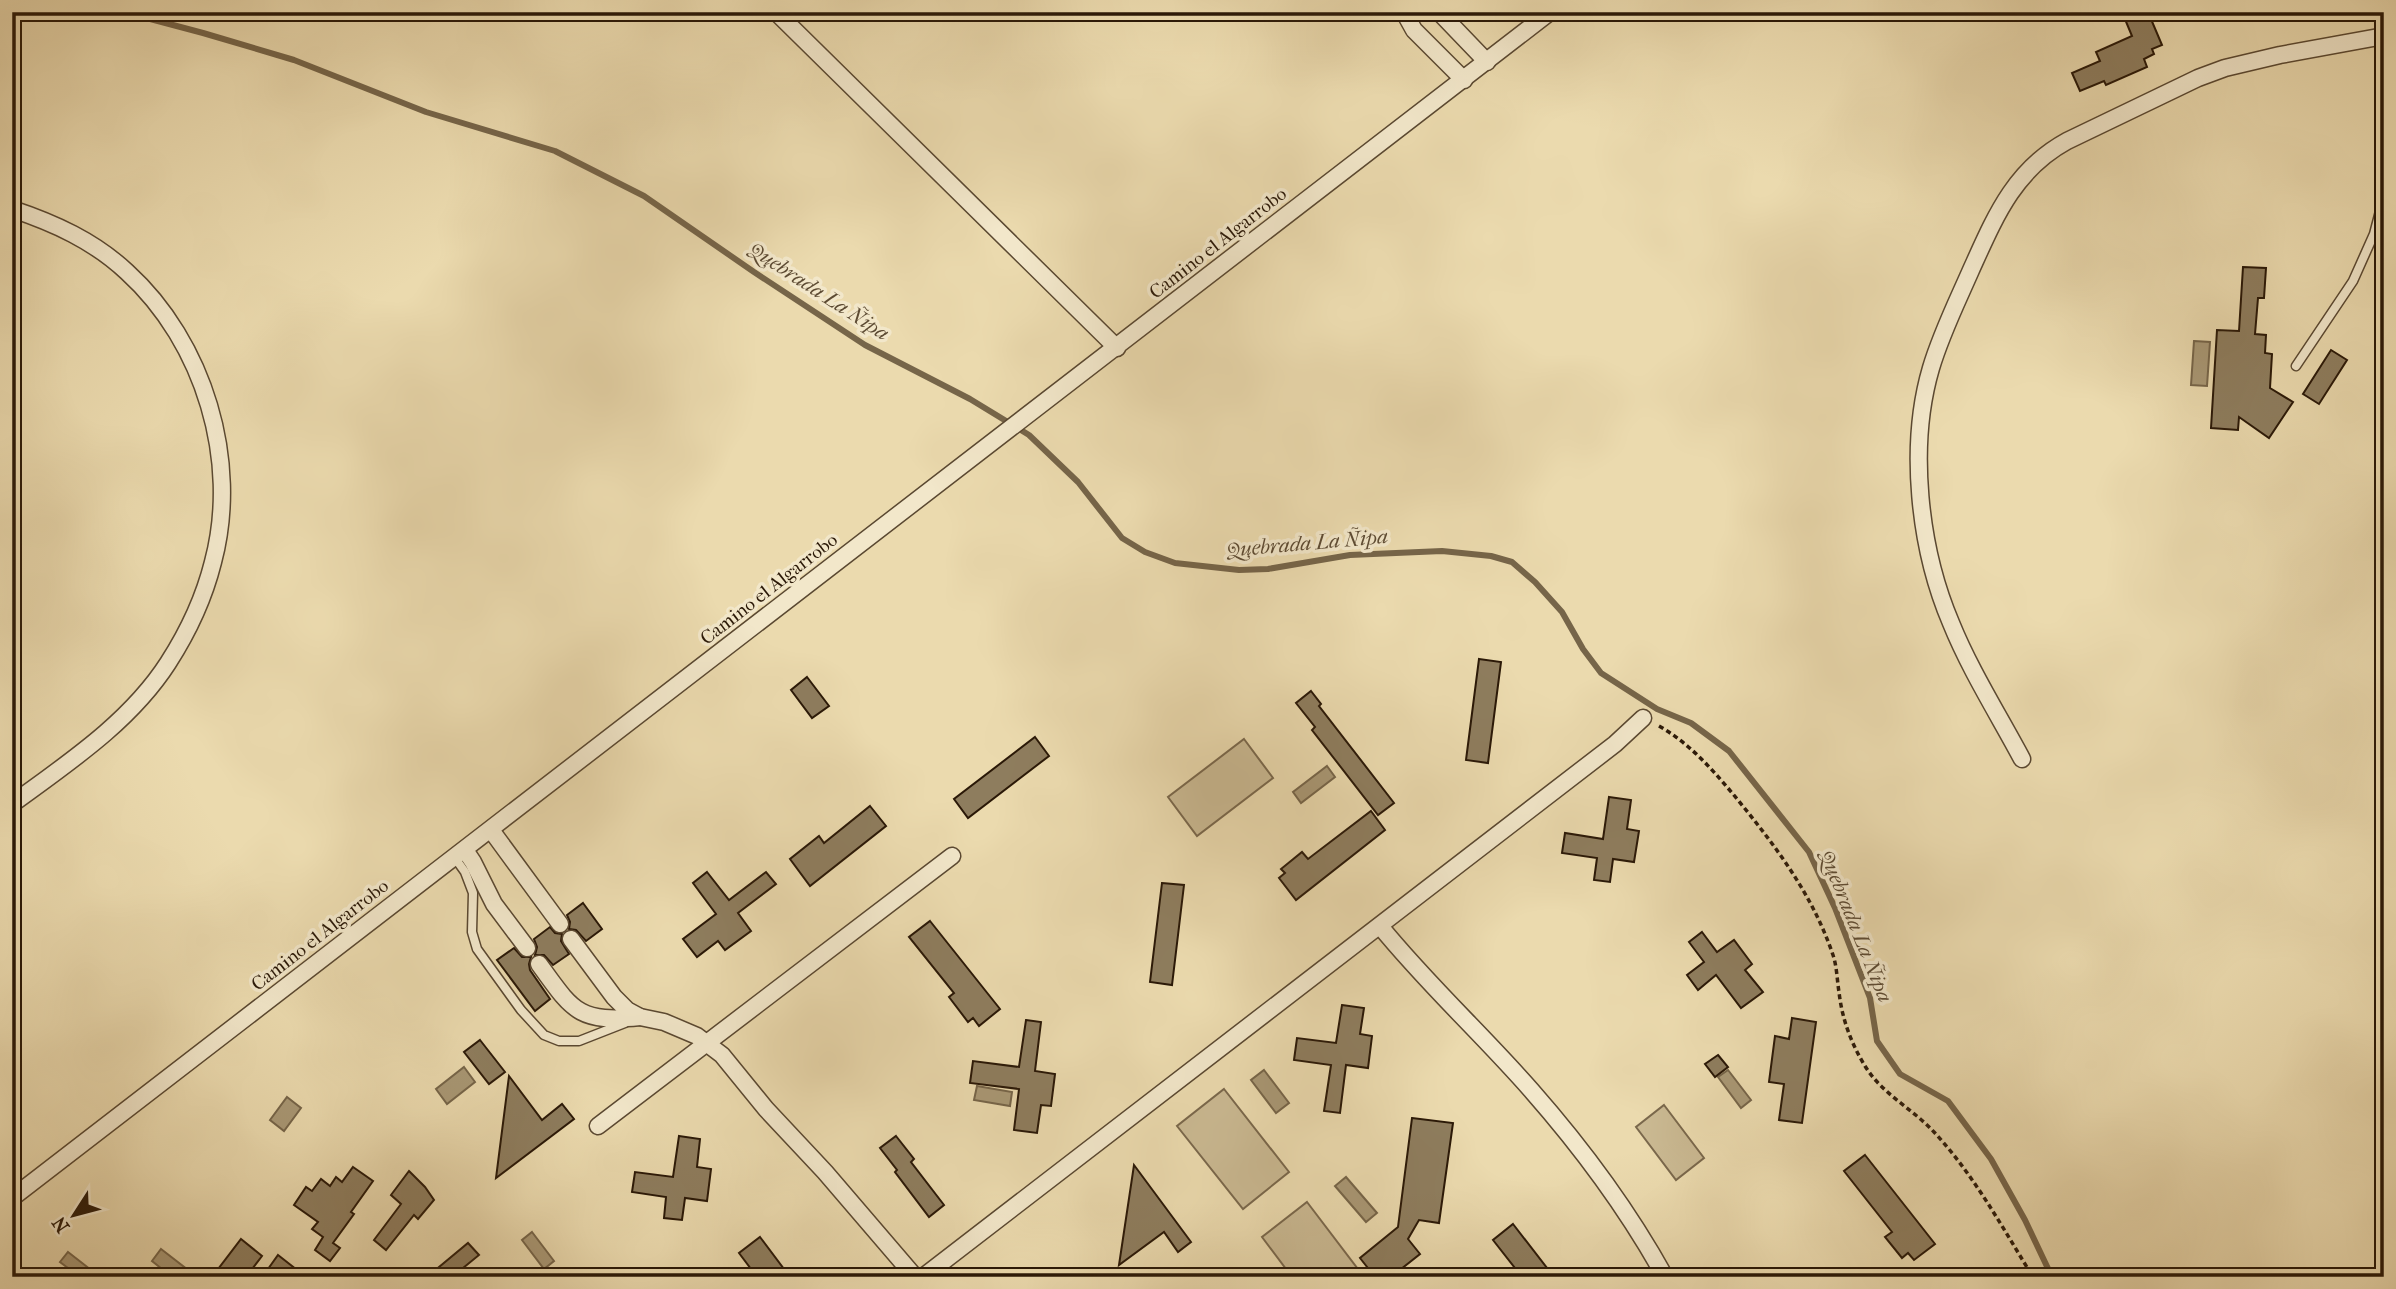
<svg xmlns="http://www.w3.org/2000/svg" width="2396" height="1289" viewBox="0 0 2396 1289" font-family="'IM FELL French Canon',serif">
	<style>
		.green { fill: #cab992; stroke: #7a684c; stroke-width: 2 }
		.water { fill: #a99875; stroke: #766549; stroke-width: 2 }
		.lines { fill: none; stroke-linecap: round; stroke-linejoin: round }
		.stream { stroke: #766549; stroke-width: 6 }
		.building { fill: #8e7d5e; stroke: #2a1807; stroke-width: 2 }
		.service-casing { stroke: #5a4831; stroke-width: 11 }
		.minor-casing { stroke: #5a4831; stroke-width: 19 }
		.path { stroke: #2a1807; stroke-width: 3.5; stroke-dasharray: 5 3.5; stroke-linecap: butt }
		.service { stroke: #f2e7ca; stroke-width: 8 }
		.minor { stroke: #f2e7ca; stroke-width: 16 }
		.labels { text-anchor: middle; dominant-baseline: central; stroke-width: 7; stroke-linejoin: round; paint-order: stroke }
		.street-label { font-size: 19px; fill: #2a1807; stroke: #f2e7ca }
		.water-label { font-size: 21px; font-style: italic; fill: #5d4b33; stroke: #f2e7ca }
	</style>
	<rect width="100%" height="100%" fill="#ebdaae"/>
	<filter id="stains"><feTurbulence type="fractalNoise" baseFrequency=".00286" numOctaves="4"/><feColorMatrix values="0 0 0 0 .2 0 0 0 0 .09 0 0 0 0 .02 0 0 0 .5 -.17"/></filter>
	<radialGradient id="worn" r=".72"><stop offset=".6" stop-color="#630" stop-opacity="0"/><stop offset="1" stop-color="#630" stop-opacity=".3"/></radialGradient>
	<g class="green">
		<path d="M1244,739L1273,778L1197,836L1168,797Z"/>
		<path d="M1224,1089L1289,1172L1243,1209L1177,1126Z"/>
		<path d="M1664,1105L1704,1158L1676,1180L1636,1127Z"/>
		<path d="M1307,1202L1364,1277H1292L1262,1237Z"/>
	</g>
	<g class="water">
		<path d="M2194,341L2210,342L2207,386L2191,385Z"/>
		<path d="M1327,766L1335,777L1301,803L1293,792Z"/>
		<path d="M464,1067L475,1082L447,1104L436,1089Z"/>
		<path d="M1264,1070L1289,1103L1276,1113L1251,1080Z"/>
		<path d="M1728,1070L1751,1100L1741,1108L1718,1077Z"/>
		<path d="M977,1086L1012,1092L1010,1106L974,1100Z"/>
		<path d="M287,1097L301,1108L284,1131L270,1120Z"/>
		<path d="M1346,1177L1377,1213L1366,1222L1335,1186Z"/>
		<path d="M532,1232L554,1261L544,1269L522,1240Z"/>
		<path d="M161,1249L188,1270L182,1277H172L152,1261Z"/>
		<path d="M68,1252L91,1270L86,1277H80L60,1262Z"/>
	</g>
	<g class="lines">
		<path class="stream" d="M124,12L203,33L294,60L426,112L555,151L644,196L754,272L865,345L970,399L1029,435L1078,482L1122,538L1145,552L1175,563L1239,570L1268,569L1350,555L1442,551L1491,556L1512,562L1535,582L1562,612L1583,649L1601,673L1657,709L1691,723L1729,751L1809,852L1835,908L1870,998L1877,1041L1900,1074L1948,1101L1991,1159L2025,1220L2052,1277"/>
	</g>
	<g class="building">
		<path d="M2122,12H2148L2162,45L2152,49L2154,54L2144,59L2147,67L2106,85L2104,81L2080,91L2072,73L2100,61L2096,52L2132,36Z"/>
		<path d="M2243,267L2266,268L2264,298H2258L2255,334L2266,335L2265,353L2272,354L2270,388L2293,402L2269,438L2239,417L2238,430L2211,428L2217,330L2239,331Z"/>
		<path d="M2331,350L2347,360L2319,404L2303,394Z"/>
		<path d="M1479,659L1501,662L1488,763L1466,760Z"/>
		<path d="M807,677L829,706L812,718L791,690Z"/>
		<path d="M1311,691L1321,704L1319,706L1394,803L1378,815L1312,730L1315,727L1296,703Z"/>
		<path d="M1035,737L1049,756L968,818L954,799Z"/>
		<path d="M1609,797L1631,800L1627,829L1639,831L1634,862L1613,859L1610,882L1594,880L1597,858L1562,853L1565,833L1603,839Z"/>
		<path d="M870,806L886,826L810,886L790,859L819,836L824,843Z"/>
		<path d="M1371,811L1385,830L1296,900L1279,878L1285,873L1281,869L1302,852L1308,859Z"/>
		<path d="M707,872L729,900L766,872L776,884L738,913L751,931L725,950L718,941L697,957L683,939L716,914L693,883Z"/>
		<path d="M1162,883L1184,885L1172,985L1150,982Z"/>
		<path d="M583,903L602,929L586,941L576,930L569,929L570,922L567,915Z"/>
		<path d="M930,921L1000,1009L979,1026L973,1018L968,1022L949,997L954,993L909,937Z"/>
		<path d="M550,927L555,933L562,934L561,941L569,954L553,965L544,955H535L537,947L534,939Z"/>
		<path d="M1702,932L1717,952L1734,940L1752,964L1745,970L1763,992L1741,1008L1716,975L1698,990L1687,975L1704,962L1689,942Z"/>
		<path d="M514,948L522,957H531L529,964L530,970L550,999L535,1011L497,960Z"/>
		<path d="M1342,1005L1364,1008L1360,1034L1372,1036L1368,1068L1346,1065L1340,1113L1324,1111L1331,1065L1294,1060L1297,1038L1336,1043Z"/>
		<path d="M1792,1018L1816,1022L1802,1123L1779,1120L1784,1084L1769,1082L1775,1036L1789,1039Z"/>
		<path d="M1026,1020L1041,1022L1035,1071L1055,1074L1051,1106L1041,1105L1037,1133L1014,1130L1019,1089L970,1083L973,1061L1019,1067Z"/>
		<path d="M480,1040L505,1072L489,1084L464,1052Z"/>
		<path d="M1718,1055L1728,1067L1715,1077L1705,1064Z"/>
		<path d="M509,1076L542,1120L562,1104L574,1119L496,1178Z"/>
		<path d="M1412,1118L1453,1123L1439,1223L1419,1220L1408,1239L1420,1254L1391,1277H1375L1360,1258L1398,1227Z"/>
		<path d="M679,1136L700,1139L697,1167L711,1169L707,1201L685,1198L682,1220L664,1218L666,1197L632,1192L635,1172L673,1177Z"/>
		<path d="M896,1136L914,1159L911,1162L944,1205L929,1217L895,1172L897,1170L880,1148Z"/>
		<path d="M1865,1155L1935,1244L1914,1260L1908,1253L1902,1258L1885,1237L1892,1232L1844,1171Z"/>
		<path d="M1134,1165L1191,1242L1178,1252L1164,1232L1119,1265Z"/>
		<path d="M353,1167L373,1181L351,1212L354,1214L333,1243L340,1248L330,1261L315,1250L323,1237L312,1229L318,1222L294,1205L306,1187L312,1191L321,1179L330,1186L336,1177L342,1182Z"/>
		<path d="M409,1171L425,1187L434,1200L418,1219L414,1215L386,1250L374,1240L401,1204L391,1195Z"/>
		<path d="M1513,1224L1554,1277H1522L1493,1240Z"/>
		<path d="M760,1237L790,1277H757L739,1253Z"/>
		<path d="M241,1239L262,1256L246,1277H212Z"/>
		<path d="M468,1243L479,1255L452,1277H427Z"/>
		<path d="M278,1255L306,1277H278L268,1269Z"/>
	</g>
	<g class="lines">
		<defs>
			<g id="service">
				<path d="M2296,366L2353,281L2374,234L2384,196"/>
				<path d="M455,858L465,872L473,893L472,932L477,949L521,1010L544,1035L559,1041H579L625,1023"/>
			</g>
			<g id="minor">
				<path d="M776,12L1117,348"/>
				<path d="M1404,12L1414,30L1464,80"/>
				<path d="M1439,12L1487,62"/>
				<path d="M12,209C54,223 94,241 127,272C204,342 240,461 213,562C204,598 188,632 168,663C130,722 68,763 12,804"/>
				<path d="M2022,759C1998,714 1970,670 1951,623C1919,548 1908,446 1931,368C1941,334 1957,302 1971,270C1995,217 2014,170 2067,141L2198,78L2225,68L2280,55L2384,36"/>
				<path d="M491,830L560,924"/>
				<path d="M465,850L473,862L494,904L527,948"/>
				<path d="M1380,926C1427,984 1482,1034 1531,1090C1582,1148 1628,1210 1665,1277"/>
				<path d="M571,939L614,997L627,1010L640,1017L664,1022L697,1036L722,1055L766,1109L825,1172L915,1277"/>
				<path d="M539,964C573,1011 578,1023 640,1017"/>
				<path d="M598,1126L952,856"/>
				<path d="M12,1198L1550,12"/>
				<path d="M923,1277L1615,744L1643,718"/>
			</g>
		</defs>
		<use href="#service" class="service-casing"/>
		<use href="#minor" class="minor-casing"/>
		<path class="path" d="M1659,726C1689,743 1711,768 1733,794C1774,844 1812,893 1833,955C1837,967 1837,980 1839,992C1842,1019 1851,1043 1865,1066C1882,1094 1913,1109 1934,1132C1974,1175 2002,1227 2033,1277"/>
		<use href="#service" class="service"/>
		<use href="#minor" class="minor"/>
	</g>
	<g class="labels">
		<g class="street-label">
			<text transform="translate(1218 243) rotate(-38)">Camino el Algarrobo</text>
			<text transform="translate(769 589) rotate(-38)">Camino el Algarrobo</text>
			<text transform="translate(320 935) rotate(-38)">Camino el Algarrobo</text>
		</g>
		<g class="water-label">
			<text transform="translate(819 291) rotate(33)">Quebrada La Ñipa</text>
			<text transform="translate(1307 543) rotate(-5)">Quebrada La Ñipa</text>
			<text transform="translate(1856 926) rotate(68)">Quebrada La Ñipa</text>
		</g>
	</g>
	<rect width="2396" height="1289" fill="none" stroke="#ebdaae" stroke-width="42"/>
	<rect x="14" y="14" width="2368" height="1261" fill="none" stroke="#2a1807" stroke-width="3.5"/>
	<rect x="21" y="21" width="2354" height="1247" fill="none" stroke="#2a1807" stroke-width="2"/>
	<g transform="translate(74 1215) rotate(234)" stroke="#f2e7ca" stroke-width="5" paint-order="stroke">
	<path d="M0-5L12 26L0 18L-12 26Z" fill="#2a1807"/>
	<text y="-10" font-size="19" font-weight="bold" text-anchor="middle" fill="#2a1807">N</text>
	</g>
	<rect width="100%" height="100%" filter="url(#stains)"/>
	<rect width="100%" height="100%" fill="url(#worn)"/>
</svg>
